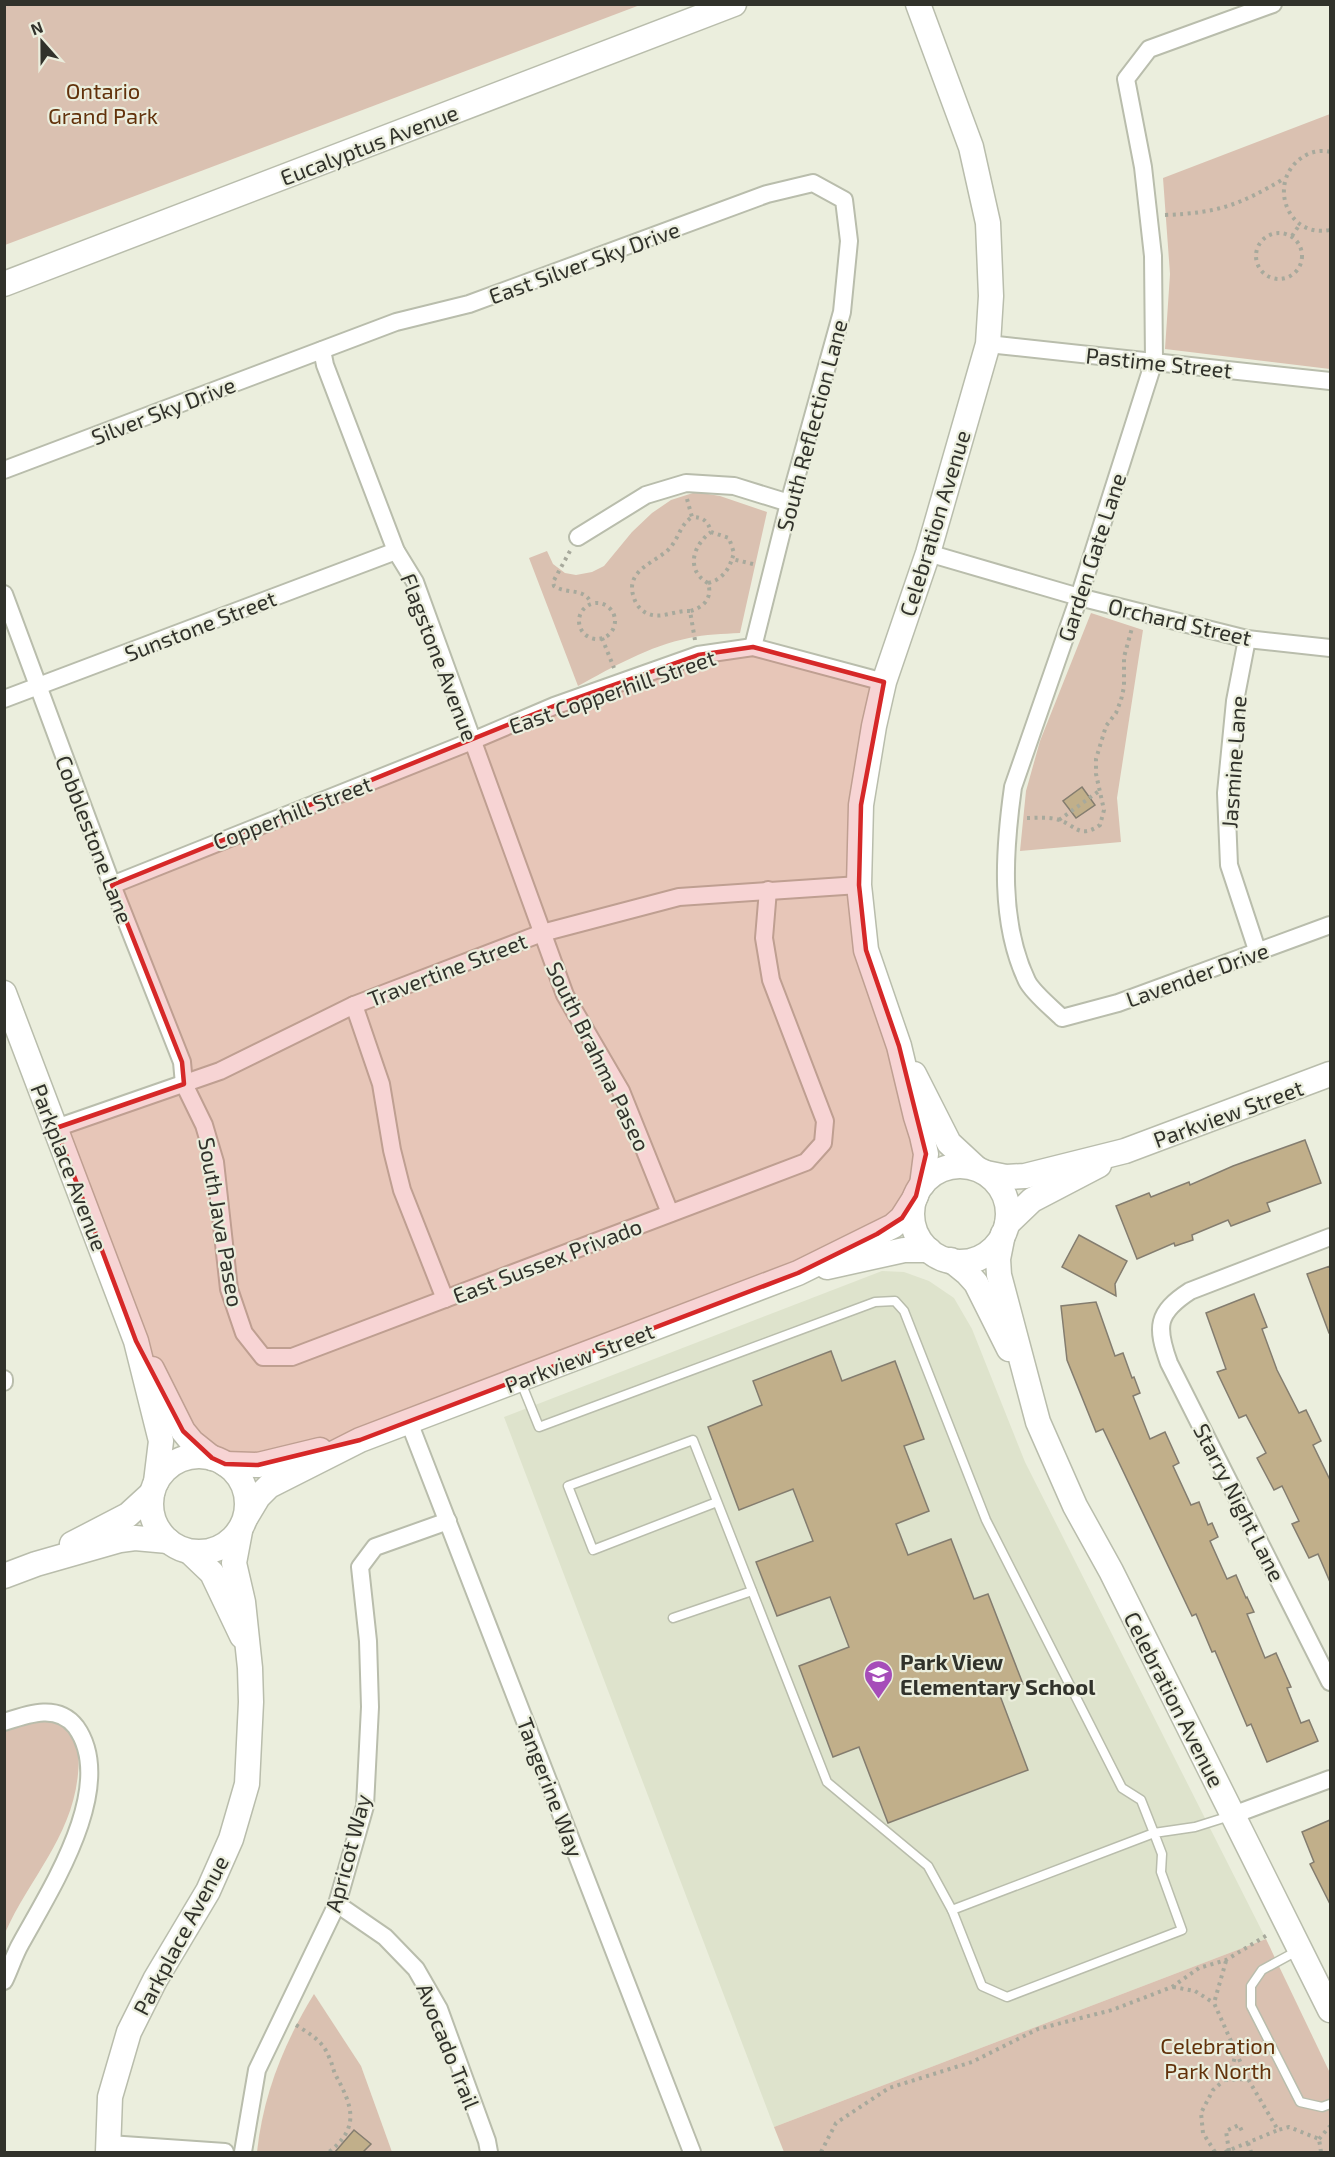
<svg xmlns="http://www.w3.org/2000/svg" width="1335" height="2157" viewBox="0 0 1335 2157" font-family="'Exo 2',sans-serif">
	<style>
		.built { fill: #dee3cc }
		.green { fill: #dac1b1 }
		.building { fill: #c1af8a; stroke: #847d6f; stroke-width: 1.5 }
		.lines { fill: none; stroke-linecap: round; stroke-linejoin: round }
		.lane-casing { stroke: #b9bdac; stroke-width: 11 }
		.street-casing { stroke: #b9bdac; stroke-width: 20 }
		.secondary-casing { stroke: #b9bdac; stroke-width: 27 }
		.path { stroke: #a7a99c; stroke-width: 4; stroke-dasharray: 3 4.5; stroke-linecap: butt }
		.lane { stroke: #fff; stroke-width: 8 }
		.street { stroke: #fff; stroke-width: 16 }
		.secondary { stroke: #fff; stroke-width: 24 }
		.marked { fill: #d62828; fill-opacity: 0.2; stroke: #d62828; stroke-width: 4.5; stroke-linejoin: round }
		.labels { text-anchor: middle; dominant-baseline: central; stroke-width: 4.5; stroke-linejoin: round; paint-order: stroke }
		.park-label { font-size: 22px; fill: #62320b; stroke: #ebeedd }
		.street-label { font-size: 22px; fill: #31322b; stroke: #ebeedd }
		.poi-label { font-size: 22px; font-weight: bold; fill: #31322b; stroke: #ebeedd; text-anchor: start }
	</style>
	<rect width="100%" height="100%" fill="#ebeedd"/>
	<path class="built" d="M882,1271L904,1272L929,1281L954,1298L972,1329L1025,1462L1266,1939L774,2127L504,1417Z"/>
	<g class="green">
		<path d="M5,4H640V5L5,245Z"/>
		<path d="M1330,114V369L1165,349L1170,274L1163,178Z"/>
		<path d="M696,492L720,496L767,512L740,633C723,634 705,634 689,638C649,646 613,667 578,686L529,558L547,551L553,564L565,573L576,575L592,572L604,566L632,532L652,513L671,500Z"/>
		<path d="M1091,613L1143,630L1117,798L1121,842L1020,851L1026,791L1040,741Z"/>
		<path d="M55,1718C62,1723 70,1729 74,1737C80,1749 79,1761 78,1774C72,1837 30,1877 5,1933V1731L38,1719Z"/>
		<path d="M1266,1939L1330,2073V2152H784L774,2127Z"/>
		<path d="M314,1994L361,2066L392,2152H257C263,2095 284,2043 314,1994Z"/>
	</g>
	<g class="building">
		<path d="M1082,787L1095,805L1076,818L1063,801Z"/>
		<path d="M1305,1140L1321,1183L1267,1203L1270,1211L1231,1226L1228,1220L1192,1235L1193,1240L1175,1246L1174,1243L1137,1259L1116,1206L1149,1193L1151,1197L1189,1182L1190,1185L1233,1166Z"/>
		<path d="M1079,1235L1127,1261L1115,1284L1116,1296L1062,1267Z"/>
		<path d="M1330,1266V1333H1329L1307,1274Z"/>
		<path d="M1254,1294L1267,1327L1262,1329L1277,1370L1299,1413L1306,1410L1321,1441L1313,1445L1330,1480V1582L1318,1554L1309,1558L1292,1524L1299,1521L1282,1486L1274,1490L1257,1458L1266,1453L1246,1415L1239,1418L1217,1372L1226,1369L1206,1313Z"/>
		<path d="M1096,1302L1115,1356L1123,1353L1132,1378L1134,1377L1140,1393L1133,1396L1150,1439L1165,1432L1179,1463L1173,1466L1191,1505L1199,1502L1208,1525L1212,1523L1218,1537L1210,1541L1227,1579L1236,1575L1246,1598L1247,1597L1254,1612L1247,1614L1265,1658L1276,1653L1291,1687L1287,1688L1301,1723L1309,1720L1318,1741L1267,1762L1251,1724L1247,1726L1215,1651L1212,1652L1196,1614L1192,1616L1103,1429L1096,1432L1067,1360L1061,1306Z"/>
		<path d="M831,1351L842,1381L895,1361L924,1439L904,1446L929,1511L896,1524L908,1555L951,1539L974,1599L988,1594L1023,1684L999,1693L1028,1770L888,1823L859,1747L833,1757L799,1666L849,1647L830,1597L777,1616L756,1562L813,1541L793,1489L739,1510L708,1427L762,1405L753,1381Z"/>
		<path d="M1330,1820V1904L1310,1864L1314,1862L1302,1832Z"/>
		<path d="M354,2130L371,2144L363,2152H335Z"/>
	</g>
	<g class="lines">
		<defs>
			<g id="lane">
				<path d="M520,1380L539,1427L875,1302L895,1301L904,1311L986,1520L1122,1788L1141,1800L1154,1833L952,1910L982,1986L1007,1997L1182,1930L1161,1872L1162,1854L1154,1833L1195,1827L1230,1816"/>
				<path d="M717,1502L593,1550L568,1486L693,1440L827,1782L928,1866L952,1910"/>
				<path d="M673,1618L752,1591"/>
				<path d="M1297,1951L1262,1970L1251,1986V2006L1300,2102L1322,2107L1330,2104"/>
			</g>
			<g id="street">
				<path d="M1273,4L1149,49L1126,79L1143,167L1153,256L1154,361L1079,597L1013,787C1004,851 999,922 1027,981C1033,993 1052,1008 1062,1018L1118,1003L1330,925"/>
				<path d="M988,344L1330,381"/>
				<path d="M322,350L325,365L396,551L415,582L565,995L621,1091L670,1213"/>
				<path d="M4,470L396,322L469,304L767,194L813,183L844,200L849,241L842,312L789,503L753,647"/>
				<path d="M578,537L646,495L686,483L734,486L789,503"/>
				<path d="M928,553L1079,597L1247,639L1330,648"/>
				<path d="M4,594L112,885L182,1062L184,1084L204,1125L215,1162L229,1289L244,1333L263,1357H292L806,1162L823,1143L825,1121L771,980L764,938L768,890"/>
				<path d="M1247,639L1235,701L1226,793L1229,865L1258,953"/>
				<path d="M4,699L396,551"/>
				<path d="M112,885L472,741L554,706L698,655L753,647L884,682"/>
				<path d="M354,1005L381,1084L392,1150L402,1190L445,1299"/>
				<path d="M56,1128L220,1071L354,1005L542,933L679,897L859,885"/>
				<path d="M1330,1237L1190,1291C1156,1313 1156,1327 1169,1363L1330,1682"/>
				<path d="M4,1379V1382"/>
				<path d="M409,1422L692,2152"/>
				<path d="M4,1722C28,1714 58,1703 76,1727C118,1786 50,1890 21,1943C14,1955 10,1969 4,1981"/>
				<path d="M1233,1815L1330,1779"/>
				<path d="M337,1904L385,1937L416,1969L439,2009L487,2141L489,2152"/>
				<path d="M109,2144L225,2152"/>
				<path d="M243,2152L257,2070L337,1904L365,1806L370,1707L368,1641L360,1567L375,1547L448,1521"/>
			</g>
			<g id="secondary">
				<path d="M918,4L971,147L988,223L991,296L988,344L928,553L884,682L874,726L861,805L859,885L866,950L899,1046L916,1117L922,1136L926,1154L922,1185"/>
				<path d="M4,284L734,4"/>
				<path d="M4,993L136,1341L161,1441L156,1482"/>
				<path d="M914,1074L949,1143L976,1168"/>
				<circle cx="960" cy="1214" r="48"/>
				<path d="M986,1173L1006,1177L1025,1176L1125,1151L1330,1074"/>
				<path d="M1007,1224L1032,1200L1099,1165"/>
				<path d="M1003,1234L998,1259L999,1275L1038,1422L1075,1506L1111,1571L1330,2010"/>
				<path d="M951,1260L967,1273L976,1283L1009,1349"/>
				<path d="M827,1267L904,1250H929"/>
				<path d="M152,1369L183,1431L192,1442L212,1458"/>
				<circle cx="199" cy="1504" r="48"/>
				<path d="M225,1464L258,1465L320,1450"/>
				<path d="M246,1517L258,1497L269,1486L360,1440L798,1273L893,1226L902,1218L916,1196"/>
				<path d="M72,1544L128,1515L152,1493"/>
				<path d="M190,1552L212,1573L242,1636"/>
				<path d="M4,1576L36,1564L120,1540L135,1538L168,1541"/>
				<path d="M108,2152L110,2097L129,2032L155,1980L208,1891L231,1839L247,1784L251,1702L250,1668L243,1602L234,1563L240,1531"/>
			</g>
		</defs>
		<use href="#lane" class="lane-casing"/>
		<use href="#street" class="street-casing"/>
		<use href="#secondary" class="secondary-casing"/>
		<g class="path">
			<path d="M1330,152C1323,150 1315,151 1308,154C1265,175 1284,239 1330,230"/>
			<path d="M1165,215C1218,213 1240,205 1285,178"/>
			<circle cx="1279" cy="256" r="23"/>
			<path d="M1292,236L1300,224"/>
			<path d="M687,499L692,517C703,517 708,521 711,532L729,538L734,553L732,559L757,565"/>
			<path d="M570,551L553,582L554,586C568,595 584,587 591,603"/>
			<path d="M708,583C685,570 693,545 711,532"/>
			<circle cx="597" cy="621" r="18"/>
			<path d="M690,611C676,610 662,619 649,614C642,612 636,605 634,598C624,571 654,563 668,550C679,539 679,526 692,517"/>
			<path d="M602,638L614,668"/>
			<path d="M695,640L690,611C703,608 713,598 708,583C721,580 728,571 732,559"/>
			<path d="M1027,818C1037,818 1047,817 1056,819C1076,824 1078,840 1100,825L1104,810L1096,774V759L1106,726L1116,713L1121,700L1124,687V657L1132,628"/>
			<path d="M1059,820L1099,791"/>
			<path d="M1226,1961L1214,2003L1248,2079L1278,2130L1289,2127L1319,2139L1321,2152"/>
			<path d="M1173,1987L1195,1991L1214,2003"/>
			<path d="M296,2025C310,2034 323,2041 329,2057C332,2063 333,2069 335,2074C352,2105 361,2127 329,2152"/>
			<path d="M1225,2080L1248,2079"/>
			<path d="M1319,2139L1330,2126"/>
			<path d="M1248,2143L1251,2152"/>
			<path d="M1229,2151L1226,2131L1239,2125L1242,2131"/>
			<path d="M821,2152L836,2123L889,2088L972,2062L1038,2029L1112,2010L1172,1987L1199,1968L1226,1960L1269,1934"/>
			<path d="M1215,2152L1203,2133L1201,2113L1213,2090L1230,2075L1236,2053"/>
			<path d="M1225,2152L1278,2130"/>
		</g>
		<use href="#lane" class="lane"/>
		<use href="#street" class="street"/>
		<use href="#secondary" class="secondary"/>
	</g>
	<path class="marked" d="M753,647L884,682L861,805L859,885L866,950L899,1046L926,1154L916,1196L902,1218L877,1234L798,1273L360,1440L258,1465L225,1464L212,1458L183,1431L136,1341L56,1128L184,1084L182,1062L112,885L554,706L698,655Z"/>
	<defs>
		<symbol id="school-pin" viewBox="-11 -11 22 30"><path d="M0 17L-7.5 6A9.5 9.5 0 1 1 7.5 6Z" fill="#a64db9" stroke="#ebeedd"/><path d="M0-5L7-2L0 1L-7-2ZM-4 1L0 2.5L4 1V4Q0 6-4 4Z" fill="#fff"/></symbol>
	</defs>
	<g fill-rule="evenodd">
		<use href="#school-pin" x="862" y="1658" width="33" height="45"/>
	</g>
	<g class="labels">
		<g class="park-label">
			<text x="103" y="90">Ontario<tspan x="103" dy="25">Grand Park</tspan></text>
			<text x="1218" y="2045">Celebration<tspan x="1218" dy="25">Park North</tspan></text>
		</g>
		<g class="street-label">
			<text transform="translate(369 144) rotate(-21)">Eucalyptus Avenue</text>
			<text transform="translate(584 262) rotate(-20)">East Silver Sky Drive</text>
			<text transform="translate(1159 362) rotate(6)">Pastime Street</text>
			<text transform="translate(163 410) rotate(-21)">Silver Sky Drive</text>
			<text transform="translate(811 425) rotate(-75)">South Reflection Lane</text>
			<text transform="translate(934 523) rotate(-73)">Celebration Avenue</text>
			<text transform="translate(1091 557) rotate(-72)">Garden Gate Lane</text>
			<text transform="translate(1180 621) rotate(13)">Orchard Street</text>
			<text transform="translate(200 625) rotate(-21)">Sunstone Street</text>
			<text transform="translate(440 657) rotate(69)">Flagstone Avenue</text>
			<text transform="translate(612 691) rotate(-19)">East Copperhill Street</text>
			<text transform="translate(1233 762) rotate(-86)">Jasmine Lane</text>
			<text transform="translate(292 812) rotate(-21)">Copperhill Street</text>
			<text transform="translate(95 839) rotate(69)">Cobblestone Lane</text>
			<text transform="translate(447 969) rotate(-21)">Travertine Street</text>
			<text transform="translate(1197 974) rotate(-20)">Lavender Drive</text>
			<text transform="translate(599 1056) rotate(64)">South Brahma Paseo</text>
			<text transform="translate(1228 1113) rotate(-20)">Parkview Street</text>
			<text transform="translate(70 1167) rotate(69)">Parkplace Avenue</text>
			<text transform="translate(222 1222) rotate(80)">South Java Paseo</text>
			<text transform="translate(547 1260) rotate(-21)">East Sussex Privado</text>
			<text transform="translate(579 1357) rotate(-21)">Parkview Street</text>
			<text transform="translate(1240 1502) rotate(63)">Starry Night Lane</text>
			<text transform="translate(1175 1699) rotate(63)">Celebration Avenue</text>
			<text transform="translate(551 1787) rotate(69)">Tangerine Way</text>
			<text transform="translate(347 1853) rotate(-75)">Apricot Way</text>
			<text transform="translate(180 1935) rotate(-62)">Parkplace Avenue</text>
			<text transform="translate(449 2046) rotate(68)">Avocado Trail</text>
		</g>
		<g class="poi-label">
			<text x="900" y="1661">Park View<tspan x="900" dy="25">Elementary School</tspan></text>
		</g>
	</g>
	<rect width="1335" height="2157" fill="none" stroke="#31322b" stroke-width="12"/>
	<g transform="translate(42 42) rotate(339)" stroke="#ebeedd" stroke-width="4.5" paint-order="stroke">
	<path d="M0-4.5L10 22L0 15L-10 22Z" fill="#31322b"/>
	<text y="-9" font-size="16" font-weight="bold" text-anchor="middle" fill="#31322b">N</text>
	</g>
</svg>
